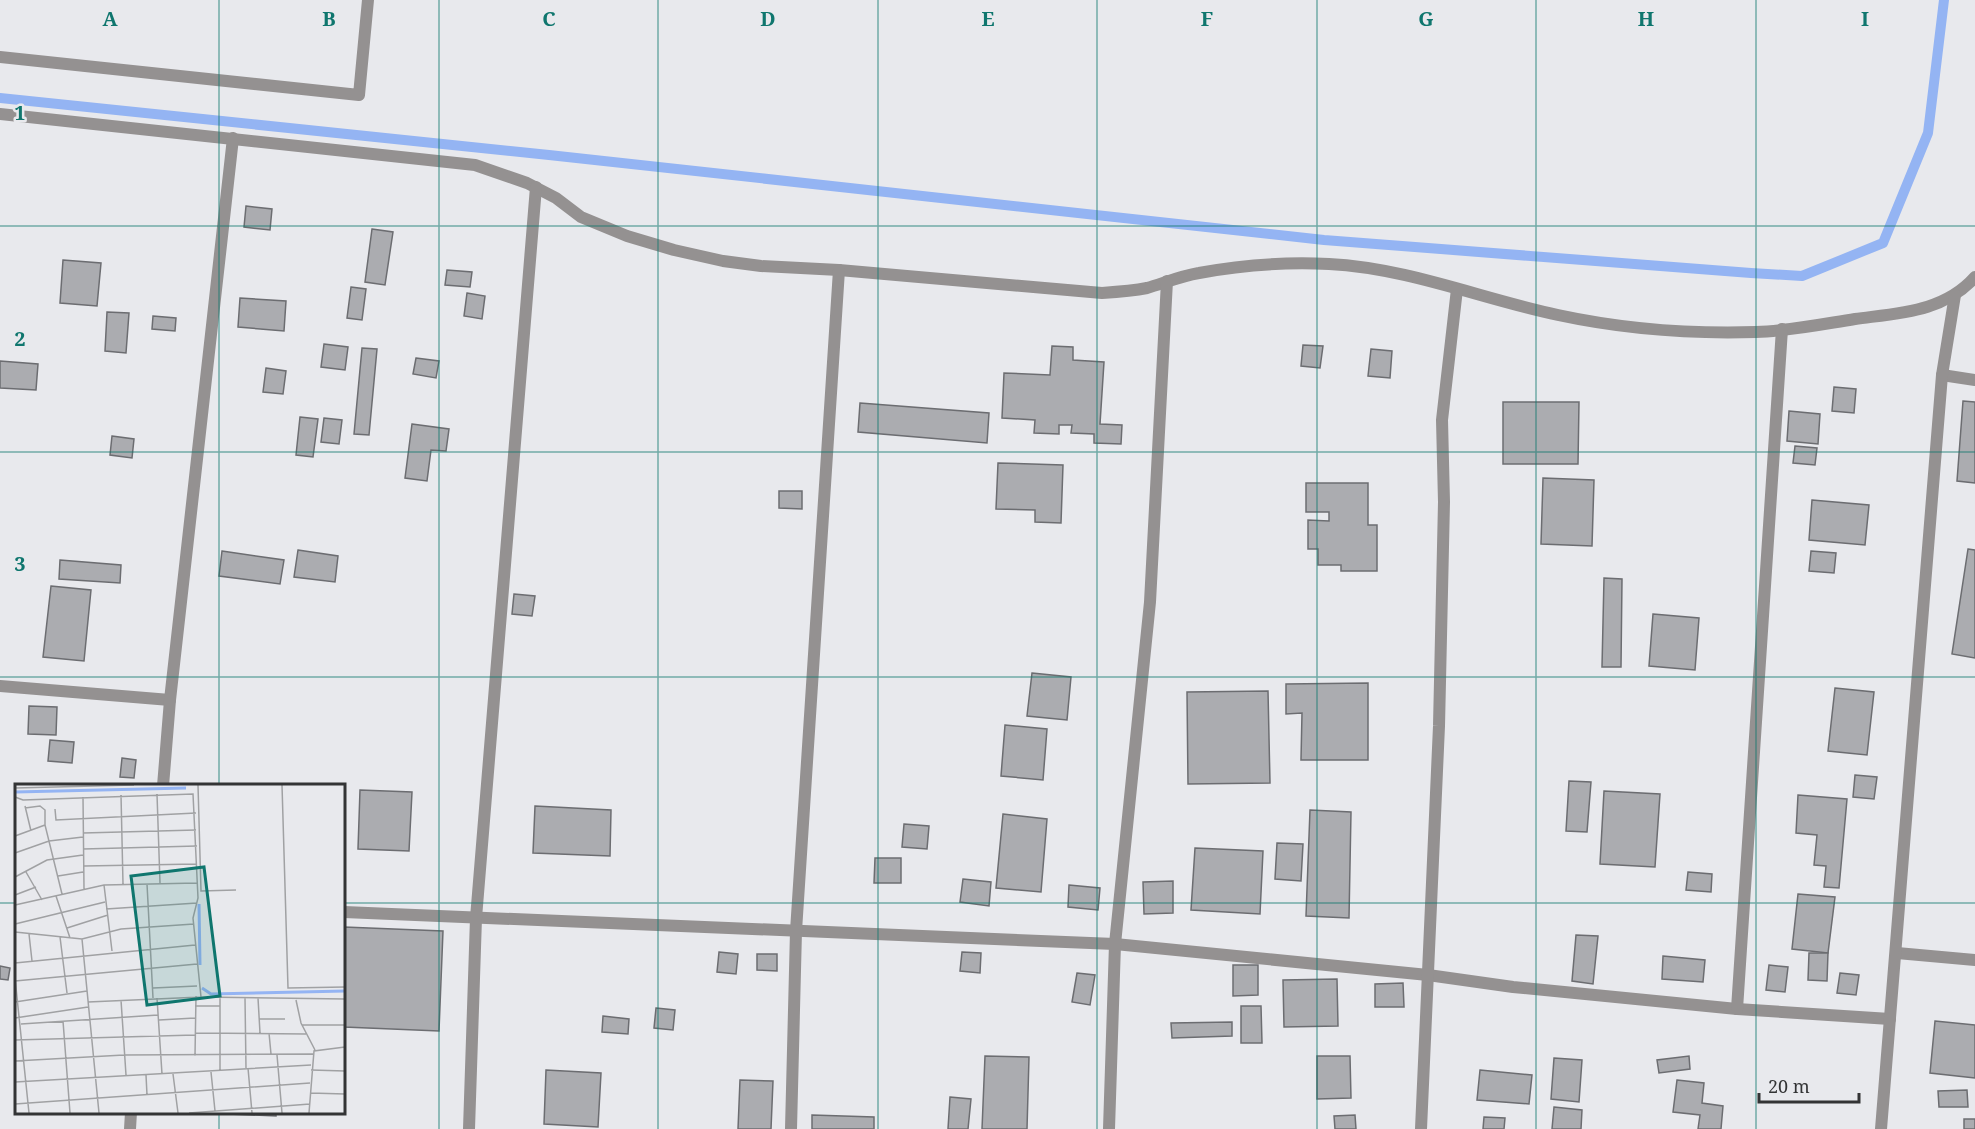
<svg xmlns="http://www.w3.org/2000/svg" width="1975" height="1129" viewBox="0 0 1975 1129" font-family="'Noto Serif',serif">
	<style>
		.lines { fill: none; stroke-linecap: round; stroke-linejoin: round }
		.stream { stroke: #94b4f3; stroke-width: 10 }
		.building { fill: #abacb0; stroke: #6c6d71; stroke-width: 1.5 }
		.minor { stroke: #949191; stroke-width: 12 }
		.grid { fill: none; stroke: #0f766e; stroke-width: 1.5; stroke-opacity: 0.55 }
		.inset-river { fill: none; stroke: #94b4f3; stroke-width: 3 }
		.inset-road { fill: none; stroke: #a0a1a3; stroke-width: 1.5 }
		.view { fill: #0f766e; fill-opacity: 0.15; stroke: #0f766e; stroke-width: 3 }
		.inset-edge { fill: none; stroke: #333435; stroke-width: 3 }
		.grid-label { font-size: 20px; text-anchor: middle; font-weight: bold; fill: #0f766e; stroke: #e8e9ed; stroke-width: 5; stroke-linejoin: round; paint-order: stroke }
	</style>
	<rect width="100%" height="100%" fill="#e8e9ed"/>
	<g class="lines">
		<path class="stream" d="M0,98L549,155L1324,240L1751,273L1802,276L1883,243L1928,133L1944,0"/>
	</g>
	<g class="building">
		<path d="M246,206L272,209L270,230L244,227Z"/>
		<path d="M372,229L393,232L385,285L365,282Z"/>
		<path d="M63,260L101,263L97,306L60,303Z"/>
		<path d="M447,270L472,272L470,287L445,285Z"/>
		<path d="M351,287L366,289L362,320L347,318Z"/>
		<path d="M467,293L485,296L482,319L464,316Z"/>
		<path d="M240,298L286,301L284,331L238,327Z"/>
		<path d="M107,312L129,313L126,353L105,351Z"/>
		<path d="M153,316L176,318L175,331L152,329Z"/>
		<path d="M324,344L348,347L345,370L321,367Z"/>
		<path d="M1303,345L1323,346L1320,368L1301,366Z"/>
		<path d="M1052,346L1073,347V360L1104,362L1100,424L1122,425L1121,444L1094,443V434L1071,433L1072,425H1059V434L1034,433L1035,420L1002,418L1004,373L1050,375Z"/>
		<path d="M362,348L377,349L369,435L354,434Z"/>
		<path d="M1371,349L1392,351L1390,378L1368,376Z"/>
		<path d="M416,358L439,361L436,378L413,374Z"/>
		<path d="M0,361L38,364L36,390L0,388Z"/>
		<path d="M266,368L286,371L283,394L263,392Z"/>
		<path d="M1834,387L1856,389L1854,413L1832,411Z"/>
		<path d="M1963,401L1975,402V483L1957,481Z"/>
		<path d="M1503,402H1579L1578,464H1503Z"/>
		<path d="M860,403L989,413L987,443L858,432Z"/>
		<path d="M1789,411L1820,414L1818,444L1787,441Z"/>
		<path d="M300,417L318,419L313,457L296,455Z"/>
		<path d="M324,418L342,420L339,444L321,442Z"/>
		<path d="M412,424L449,429L446,451L431,450L427,481L405,478Z"/>
		<path d="M112,436L134,439L132,458L110,455Z"/>
		<path d="M1795,446L1817,448L1815,465L1793,463Z"/>
		<path d="M998,463L1063,465L1061,523L1035,522V510L996,509Z"/>
		<path d="M1543,478L1594,480L1592,546L1541,544Z"/>
		<path d="M1306,483H1368V525H1377V571H1341V565H1318V549H1308V520L1329,521V512H1306Z"/>
		<path d="M779,491H802V509L779,508Z"/>
		<path d="M1812,500L1869,505L1865,545L1809,540Z"/>
		<path d="M1968,549L1975,550V658L1952,654Z"/>
		<path d="M298,550L338,556L335,582L294,577Z"/>
		<path d="M222,551L284,560L280,584L219,576Z"/>
		<path d="M1811,551L1836,553L1834,573L1809,571Z"/>
		<path d="M60,560L121,565L120,583L59,579Z"/>
		<path d="M1604,578L1622,579L1621,667H1602Z"/>
		<path d="M51,586L91,590L84,661L43,657Z"/>
		<path d="M514,594L535,596L532,616L512,614Z"/>
		<path d="M1653,614L1699,618L1695,670L1649,666Z"/>
		<path d="M1032,673L1071,677L1067,720L1027,716Z"/>
		<path d="M1368,683V760H1301L1302,713L1286,714V684Z"/>
		<path d="M1835,688L1874,692L1867,755L1828,751Z"/>
		<path d="M1268,691L1270,783L1188,784L1187,692Z"/>
		<path d="M29,706L57,707L56,735L28,734Z"/>
		<path d="M1005,725L1047,729L1043,780L1001,776Z"/>
		<path d="M50,740L74,742L72,763L48,761Z"/>
		<path d="M122,758L136,760L134,778L120,777Z"/>
		<path d="M1855,775L1877,777L1874,799L1853,797Z"/>
		<path d="M1569,781L1591,782L1587,832L1566,831Z"/>
		<path d="M360,790L412,792L409,851L358,849Z"/>
		<path d="M1604,791L1660,794L1655,867L1600,864Z"/>
		<path d="M1798,795L1847,799L1839,888L1824,887L1826,866L1814,865L1817,835L1796,833Z"/>
		<path d="M535,806L611,810L610,856L533,853Z"/>
		<path d="M1310,810L1351,812L1349,918L1306,916Z"/>
		<path d="M1003,814L1047,819L1041,892L996,888Z"/>
		<path d="M904,824L929,826L927,849L902,847Z"/>
		<path d="M1277,843L1303,844L1301,881L1275,879Z"/>
		<path d="M1195,848L1263,851L1260,914L1191,910Z"/>
		<path d="M875,858H901V883H874Z"/>
		<path d="M1688,872L1712,874L1711,892L1686,890Z"/>
		<path d="M963,879L991,882L989,906L960,902Z"/>
		<path d="M1173,881V913L1144,914L1143,882Z"/>
		<path d="M1069,885L1100,888L1098,910L1068,907Z"/>
		<path d="M1798,894L1835,897L1828,953L1792,949Z"/>
		<path d="M344,927L443,931L439,1031L344,1027Z"/>
		<path d="M1576,935L1598,936L1593,984L1572,981Z"/>
		<path d="M719,952L738,954L736,974L717,972Z"/>
		<path d="M962,952L981,953L980,973L960,971Z"/>
		<path d="M1809,953H1828L1827,981L1808,980Z"/>
		<path d="M757,954H777V971L757,970Z"/>
		<path d="M1663,956L1705,960L1703,982L1662,979Z"/>
		<path d="M1233,965H1258V995L1233,996Z"/>
		<path d="M1769,965L1788,967L1785,992L1766,990Z"/>
		<path d="M0,966L10,968L8,980L0,979Z"/>
		<path d="M1077,973L1095,975L1090,1005L1072,1002Z"/>
		<path d="M1840,973L1859,975L1856,995L1837,993Z"/>
		<path d="M1337,979L1338,1026L1284,1027L1283,980Z"/>
		<path d="M1403,983L1404,1007H1375V984Z"/>
		<path d="M1241,1006H1261L1262,1043H1241Z"/>
		<path d="M656,1008L675,1010L673,1030L654,1028Z"/>
		<path d="M603,1016L629,1019L628,1034L602,1032Z"/>
		<path d="M1935,1021L1975,1025V1078L1930,1073Z"/>
		<path d="M1232,1022V1036L1172,1038L1171,1023Z"/>
		<path d="M985,1056L1029,1057L1027,1129H982Z"/>
		<path d="M1317,1056H1350L1351,1098L1317,1099Z"/>
		<path d="M1689,1056L1690,1069L1659,1073L1657,1060Z"/>
		<path d="M1554,1058L1582,1060L1579,1102L1551,1099Z"/>
		<path d="M546,1070L601,1073L598,1127L544,1124Z"/>
		<path d="M1480,1070L1532,1075L1529,1104L1477,1100Z"/>
		<path d="M740,1080L773,1081L771,1129H738Z"/>
		<path d="M1677,1080L1704,1083L1702,1103L1723,1106L1721,1129H1698L1700,1115L1673,1112Z"/>
		<path d="M1967,1090L1968,1107H1939L1938,1091Z"/>
		<path d="M950,1097L971,1099L968,1129H948Z"/>
		<path d="M1554,1107L1582,1110L1581,1129H1552Z"/>
		<path d="M229,1112H276V1116L229,1114Z"/>
		<path d="M812,1115L874,1117V1129H812Z"/>
		<path d="M1355,1115L1356,1129H1335L1334,1116Z"/>
		<path d="M1484,1117L1505,1118L1504,1129H1483Z"/>
		<rect x="1964" y="1119" width="11" height="10"/>
	</g>
	<g class="lines">
		<g class="minor">
			<path d="M0,57L359,95L368,0"/>
			<path d="M0,114L475,165L527,183L556,198L581,217L627,236L674,250L723,261L761,266L839,270L1102,293C1117,292 1132,291 1147,288C1164,283 1181,276 1199,273C1241,265 1286,262 1329,264C1408,268 1482,299 1558,315C1623,329 1691,334 1756,332C1789,331 1823,324 1855,319C1899,313 1944,312 1975,277"/>
			<path d="M1942,375L1975,380"/>
			<path d="M0,686L170,700"/>
			<path d="M163,786L170,700L233,138"/>
			<path d="M344,912L1115,944L1428,975L1513,987L1737,1009L1890,1019"/>
			<path d="M1897,953L1975,960"/>
			<path d="M1737,1009L1782,329"/>
			<path d="M130,1129L131,1112"/>
			<path d="M469,1129L476,918L536,187"/>
			<path d="M791,1129L796,931L839,270"/>
			<path d="M1109,1129L1115,944L1150,602L1167,281"/>
			<path d="M1421,1129L1439,726L1444,502L1442,420L1457,289"/>
			<path d="M1881,1129L1942,375L1955,295"/>
		</g>
	</g>
	<path class="grid" d="M219,0V786M439,0V1129M658,0V1129M878,0V1129M1097,0V1129M1317,0V1129M1536,0V1129M1756,0V1129M0,226H1975M0,452H1975M0,677H1975M0,903H16M344,903H1975M219,1112V1129"/>
	<g transform="translate(15 784)">
		<rect width="330" height="330" fill="#e8e9ed"/>
		<path class="inset-river" d="M0,8L171,4M184,120L185,181M187,204L196,210L330,207"/>
		<path class="inset-road" d="M183,1L186,107L221,106M267,1L273,204L330,203M0,4L119,1M142,10L145,99M106,11L108,100M0,13L8,16L178,10L183,114L178,134L186,213L330,215M68,13L69,105M10,22L16,47M10,24L25,22L30,26V41L47,110M40,25L41,36L181,29M68,49L181,46M0,52L30,41M68,65L182,62M0,69L34,57L68,53M69,82L182,80M11,88L27,116M43,92L68,88M0,93L32,76L68,71M132,100L138,214M89,101L97,167M0,111L21,103M41,112L55,154M0,121L89,101L182,99M91,125L182,119M0,140L90,118M52,144L93,131M0,148L67,155L106,145L179,140M14,150L17,177M45,153L52,209M67,155L84,329M0,179L180,161M0,194L14,329M0,197L182,180M138,204L182,202M142,214L147,290M230,214L231,284M243,214L245,249M106,216L111,291M281,216L286,239L300,266M0,218L72,207M73,218L186,213M180,222H205M0,234L73,223M244,235H270M144,236L180,234M48,237L55,329M6,240L143,231M287,241H330M180,249L291,250M254,249L256,270M0,256L180,251M262,271L267,329M180,272L181,212M0,277L109,271L298,270M233,284L237,329M296,286L330,287M205,287V214M196,288L200,327M158,290L163,329M131,291L132,311M0,298L296,281M295,309L330,310M0,320L295,299M174,329L295,320M294,329L299,267L330,263"/>
		<path class="view" d="M189,83L205,212L132,221L116,92Z"/>
		<rect width="330" height="330" class="inset-edge"/>
	</g>
	<g class="grid-label">
		<text x="110" y="26">A</text>
		<text x="329" y="26">B</text>
		<text x="549" y="26">C</text>
		<text x="768" y="26">D</text>
		<text x="988" y="26">E</text>
		<text x="1207" y="26">F</text>
		<text x="1426" y="26">G</text>
		<text x="1646" y="26">H</text>
		<text x="1865" y="26">I</text>
		<text x="20" y="120">1</text>
		<text x="20" y="346">2</text>
		<text x="20" y="571">3</text>
	</g>
	<path d="M1759 1093v9h100v-9" fill="none" stroke="#333435" stroke-width="3"/>
	<text x="1768" y="1093" font-size="18" fill="#333435" stroke="#e8e9ed" stroke-width="4.5" paint-order="stroke">20 m</text>
</svg>
